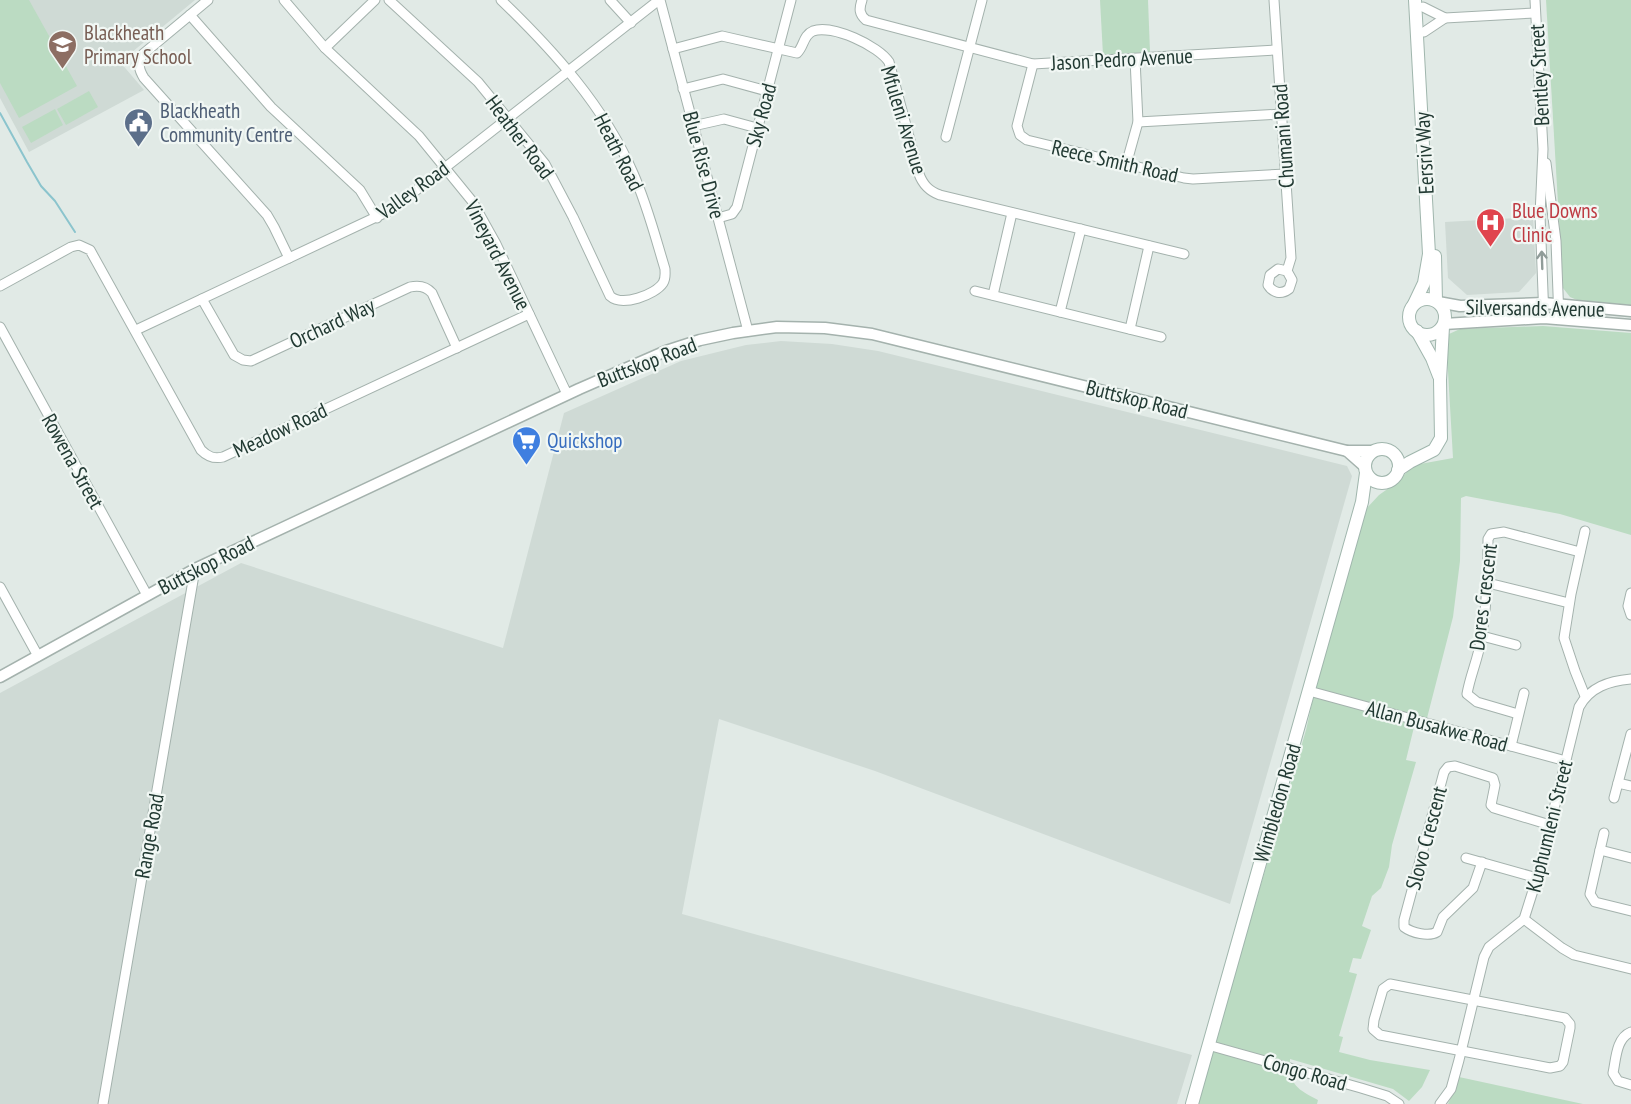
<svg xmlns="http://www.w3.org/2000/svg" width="1631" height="1104" viewBox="0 0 1631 1104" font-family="'PT Sans Narrow',sans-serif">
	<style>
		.built { fill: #cfdad5 }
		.green { fill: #bbdbc2 }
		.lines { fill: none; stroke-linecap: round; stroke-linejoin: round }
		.stream { stroke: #8bc4cd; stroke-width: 2 }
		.minor-casing { stroke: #a4b2ad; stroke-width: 11 }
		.tertiary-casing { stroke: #a4b2ad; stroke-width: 13 }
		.secondary-casing { stroke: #a0b6ad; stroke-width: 14 }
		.minor { stroke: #fff; stroke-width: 9 }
		.tertiary { stroke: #fff; stroke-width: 10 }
		.secondary { stroke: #fff; stroke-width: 12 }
		.oneway { stroke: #909c99 }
		.labels { text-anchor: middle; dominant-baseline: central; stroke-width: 4.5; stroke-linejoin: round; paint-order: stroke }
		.education-label { font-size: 21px; fill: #785e54; stroke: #f1f7f4; text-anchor: start }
		.street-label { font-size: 21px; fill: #223a33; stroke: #f1f7f4 }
		.service-label { font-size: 21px; fill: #4e5e75; stroke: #f1f7f4; text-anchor: start }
		.health-label { font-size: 21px; fill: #be3a42; stroke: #f1f7f4; text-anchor: start }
		.shop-label { font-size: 21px; fill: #366cbe; stroke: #f1f7f4; text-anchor: start }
	</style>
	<rect width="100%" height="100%" fill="#e1eae6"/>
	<g class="built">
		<path d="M0,0H195L120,62L144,90L29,152L0,98Z"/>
		<path d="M1533,217L1536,273L1519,292L1467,295L1448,278L1445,222Z"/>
		<path d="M781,341L832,344L878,351L1347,466L1352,476L1230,904L875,771L719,719L682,914L1192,1055L1177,1104H0V693L241,563L503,648L564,413L681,361L746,345Z"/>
	</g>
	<g class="green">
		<path d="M0,0H29L77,86L19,118L0,83Z"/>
		<path d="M1100,0H1148L1150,52L1103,55Z"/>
		<path d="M1546,0H1631V305L1577,300L1570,297L1563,288Z"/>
		<path d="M89,91L98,107L66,125L57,109Z"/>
		<path d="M55,109L63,125L31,143L22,127Z"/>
		<path d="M1543,326L1631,333V535L1560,514L1466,496L1461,498L1460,561L1453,617L1426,722L1414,719V727L1406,760L1416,762L1392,845L1389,867L1381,888L1372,896L1362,926L1371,930L1361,959L1353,958L1349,972L1357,974L1339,1036L1343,1037L1339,1052L1370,1060L1430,1070L1422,1087L1409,1101L1393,1089L1290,1059C1289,1084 1296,1089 1318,1100L1317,1104H1197L1306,730L1320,667L1366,509L1379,495L1396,483L1410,469L1420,464L1453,458L1447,354L1449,334L1460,329Z"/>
		<path d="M1459,1077L1583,1104H1448Z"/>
	</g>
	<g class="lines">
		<path class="stream" d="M0,113L27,162L41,186L55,201L75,232"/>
		<defs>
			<g id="minor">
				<path d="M208,0L143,54C137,63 139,70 144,78L267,215L274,227L289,258"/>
				<path d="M284,0L325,48L419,136L472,201L496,244L567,394"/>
				<path d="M389,0L478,82L545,164L573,217L610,296C622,307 655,295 663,283C666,278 665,274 665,269C655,236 647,204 633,173C604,106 553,50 501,0"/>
				<path d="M610,0L631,23"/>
				<path d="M660,0L748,331"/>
				<path d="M862,0C859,9 859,14 866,20L1033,64L1276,50"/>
				<path d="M1274,0L1291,258L1287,271L1292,280L1289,289C1281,295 1273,293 1268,285L1270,275L1278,269L1287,271"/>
				<path d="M1535,0L1543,149L1540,215L1544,318"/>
				<path d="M1423,7L1445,18L1535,13"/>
				<path d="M190,15L271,107L360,190L377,218"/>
				<path d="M1424,32L1445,18"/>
				<path d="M325,48L375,0"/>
				<path d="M673,49L722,36L797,53C804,47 803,35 813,31C832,24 879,46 889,62L919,174C923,185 929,191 940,195L1184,254"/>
				<path d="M1033,64L1017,126L1020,135L1027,140L1184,178L1193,179L1286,174"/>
				<path d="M683,89L723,79L767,91"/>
				<path d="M1138,122L1282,114"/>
				<path d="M693,126L724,119L757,128"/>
				<path d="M946,137L982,0"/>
				<path d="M1546,163L1556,241L1559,319"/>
				<path d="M1126,165L1138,122L1135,59"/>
				<path d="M718,218L732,214L737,207L791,0"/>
				<path d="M0,286L71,247L79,245L90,250L201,450C208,457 214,459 223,457L529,314"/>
				<path d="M975,291L1161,337"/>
				<path d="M993,295L1012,213"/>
				<path d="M202,299L234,355L243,360L251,361L410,287C419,285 426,286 432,293L457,348"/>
				<path d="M1060,312L1081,229"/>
				<path d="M0,327L147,595"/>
				<path d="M1130,329L1149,246"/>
				<path d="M136,330L391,210L659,0"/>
				<path d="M1585,531L1571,594L1564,638L1575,671L1585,696"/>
				<path d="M1488,583L1569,603"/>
				<path d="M0,587L38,656"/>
				<path d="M1631,593L1628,606L1631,615"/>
				<path d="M1482,636L1516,645"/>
				<path d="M1309,691L1566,761"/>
				<path d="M1518,714L1477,702L1467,694C1470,676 1478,659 1481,640C1487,607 1488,573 1488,539L1491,534L1504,532L1580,552"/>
				<path d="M1511,746L1524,693"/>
				<path d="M1618,783L1631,786"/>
				<path d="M1614,798L1631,734"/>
				<path d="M1600,850L1604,833"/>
				<path d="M1466,858L1537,878"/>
				<path d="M1631,858L1600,850L1590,894L1595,902L1631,911"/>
				<path d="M1482,862L1473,888L1443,917L1437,932C1429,937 1412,933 1404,927V920L1444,772L1448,767L1455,766L1493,778L1495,785L1491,805L1494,808L1550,825"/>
				<path d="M1524,919L1562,948L1574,955L1631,969"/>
				<path d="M1390,984L1565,1018L1570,1024V1028L1563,1062L1560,1066L1550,1068L1380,1035L1373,1029L1374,1020L1383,989Z"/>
				<path d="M1631,1032C1616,1038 1616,1059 1613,1073L1618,1081L1631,1085"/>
				<path d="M1208,1045L1361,1088L1387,1096L1399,1104"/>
				<path d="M103,1104L195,569"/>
				<path d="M1440,1104L1451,1089L1459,1060L1484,957L1489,947L1524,919L1537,878L1579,707C1590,687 1609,681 1631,679"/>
			</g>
			<g id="tertiary">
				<path d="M1438,302L1460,306L1544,303L1631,311"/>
				<path d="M1444,324L1544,318L1631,325"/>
				<path d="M1347,451L1364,466"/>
				<path d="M0,677L195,569L579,389L666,351L700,340L733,333L777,327L825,328L872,334L1347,451H1373"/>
			</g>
			<g id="secondary">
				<path d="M1435,256L1436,301"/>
				<circle cx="1427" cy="317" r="18"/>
				<path d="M1414,304L1424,283L1429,254L1415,0"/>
				<path d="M1417,331L1432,358L1439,376"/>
				<circle cx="1382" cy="466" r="17"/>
				<path d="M1398,470L1410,462L1434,450L1441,438L1440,380L1443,327"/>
				<path d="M1192,1104L1362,502L1366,473"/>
			</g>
		</defs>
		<use href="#minor" class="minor-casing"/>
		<use href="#tertiary" class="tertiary-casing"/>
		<use href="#secondary" class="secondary-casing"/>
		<use href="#minor" class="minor"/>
		<use href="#tertiary" class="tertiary"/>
		<use href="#secondary" class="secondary"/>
	</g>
	<defs><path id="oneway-shaft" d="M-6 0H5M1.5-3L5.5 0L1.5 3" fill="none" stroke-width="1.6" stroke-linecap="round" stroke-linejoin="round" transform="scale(1.5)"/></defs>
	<use class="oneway" href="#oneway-shaft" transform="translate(1542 260) rotate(-92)"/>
	<defs>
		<symbol id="school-pin" viewBox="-11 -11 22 30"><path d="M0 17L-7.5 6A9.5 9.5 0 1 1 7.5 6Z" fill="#8d6e63" stroke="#f1f7f4"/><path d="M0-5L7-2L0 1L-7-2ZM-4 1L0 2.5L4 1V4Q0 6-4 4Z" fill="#fff"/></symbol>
		<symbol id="civic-pin" viewBox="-11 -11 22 30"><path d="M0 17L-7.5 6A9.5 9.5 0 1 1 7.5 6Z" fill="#5c6f8a" stroke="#f1f7f4"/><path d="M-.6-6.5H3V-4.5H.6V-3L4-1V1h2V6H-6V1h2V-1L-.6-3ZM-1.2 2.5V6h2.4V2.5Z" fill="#fff"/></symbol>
		<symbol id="hospital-pin" viewBox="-11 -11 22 30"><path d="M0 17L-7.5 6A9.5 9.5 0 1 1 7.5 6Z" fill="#e0444e" stroke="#f1f7f4"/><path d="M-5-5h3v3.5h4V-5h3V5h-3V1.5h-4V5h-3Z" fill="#fff"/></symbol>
		<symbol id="supermarket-pin" viewBox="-11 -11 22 30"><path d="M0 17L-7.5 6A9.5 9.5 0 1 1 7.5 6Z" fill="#3f7fe0" stroke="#f1f7f4"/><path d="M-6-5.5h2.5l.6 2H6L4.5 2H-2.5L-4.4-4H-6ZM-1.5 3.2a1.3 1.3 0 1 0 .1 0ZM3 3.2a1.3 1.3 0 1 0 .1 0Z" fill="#fff"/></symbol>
	</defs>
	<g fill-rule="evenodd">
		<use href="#school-pin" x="46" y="28" width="33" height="45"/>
		<use href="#civic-pin" x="122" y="106" width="33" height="45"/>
		<use href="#hospital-pin" x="1474" y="206" width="33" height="45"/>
		<use href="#supermarket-pin" x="510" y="424" width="33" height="45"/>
	</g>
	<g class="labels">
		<g class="education-label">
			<text x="84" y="32">Blackheath<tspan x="84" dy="24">Primary School</tspan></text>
		</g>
		<g class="street-label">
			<text transform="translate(1122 59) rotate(-3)">Jason Pedro Avenue</text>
			<text transform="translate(1539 75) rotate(-93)">Bentley Street</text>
			<text transform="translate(761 115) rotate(-75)">Sky Road</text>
			<text transform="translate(904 120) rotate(73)">Mfuleni Avenue</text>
			<text transform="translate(1283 136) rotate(-94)">Chumani Road</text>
			<text transform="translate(520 137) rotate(53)">Heather Road</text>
			<text transform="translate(619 152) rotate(63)">Heath Road</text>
			<text transform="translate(1424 153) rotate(-93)">Eersriv Way</text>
			<text transform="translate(1115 161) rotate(13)">Reece Smith Road</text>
			<text transform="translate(704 165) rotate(75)">Blue Rise Drive</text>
			<text transform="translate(413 190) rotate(-36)">Valley Road</text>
			<text transform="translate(498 255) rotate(63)">Vineyard Avenue</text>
			<text transform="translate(1535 308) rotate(1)">Silversands Avenue</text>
			<text transform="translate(332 323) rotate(-25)">Orchard Way</text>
			<text transform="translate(647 362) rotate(-21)">Buttskop Road</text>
			<text transform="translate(1137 399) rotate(14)">Buttskop Road</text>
			<text transform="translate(280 430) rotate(-25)">Meadow Road</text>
			<text transform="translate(73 461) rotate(61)">Rowena Street</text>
			<text transform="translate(206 565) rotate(-27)">Buttskop Road</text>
			<text transform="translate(1483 597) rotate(-83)">Dores Crescent</text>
			<text transform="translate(1437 726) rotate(15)">Allan Busakwe Road</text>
			<text transform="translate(1277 803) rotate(-74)">Wimbledon Road</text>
			<text transform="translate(1549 826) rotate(-76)">Kuphumleni Street</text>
			<text transform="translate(149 836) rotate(-80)">Range Road</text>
			<text transform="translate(1426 838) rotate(-75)">Slovo Crescent</text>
			<text transform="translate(1305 1072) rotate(16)">Congo Road</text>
		</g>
		<g class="service-label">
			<text x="160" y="110">Blackheath<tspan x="160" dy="24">Community Centre</tspan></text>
		</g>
		<g class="health-label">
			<text x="1512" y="210">Blue Downs<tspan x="1512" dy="24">Clinic</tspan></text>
		</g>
		<g class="shop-label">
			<text x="547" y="440">Quickshop</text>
		</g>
	</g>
</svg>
